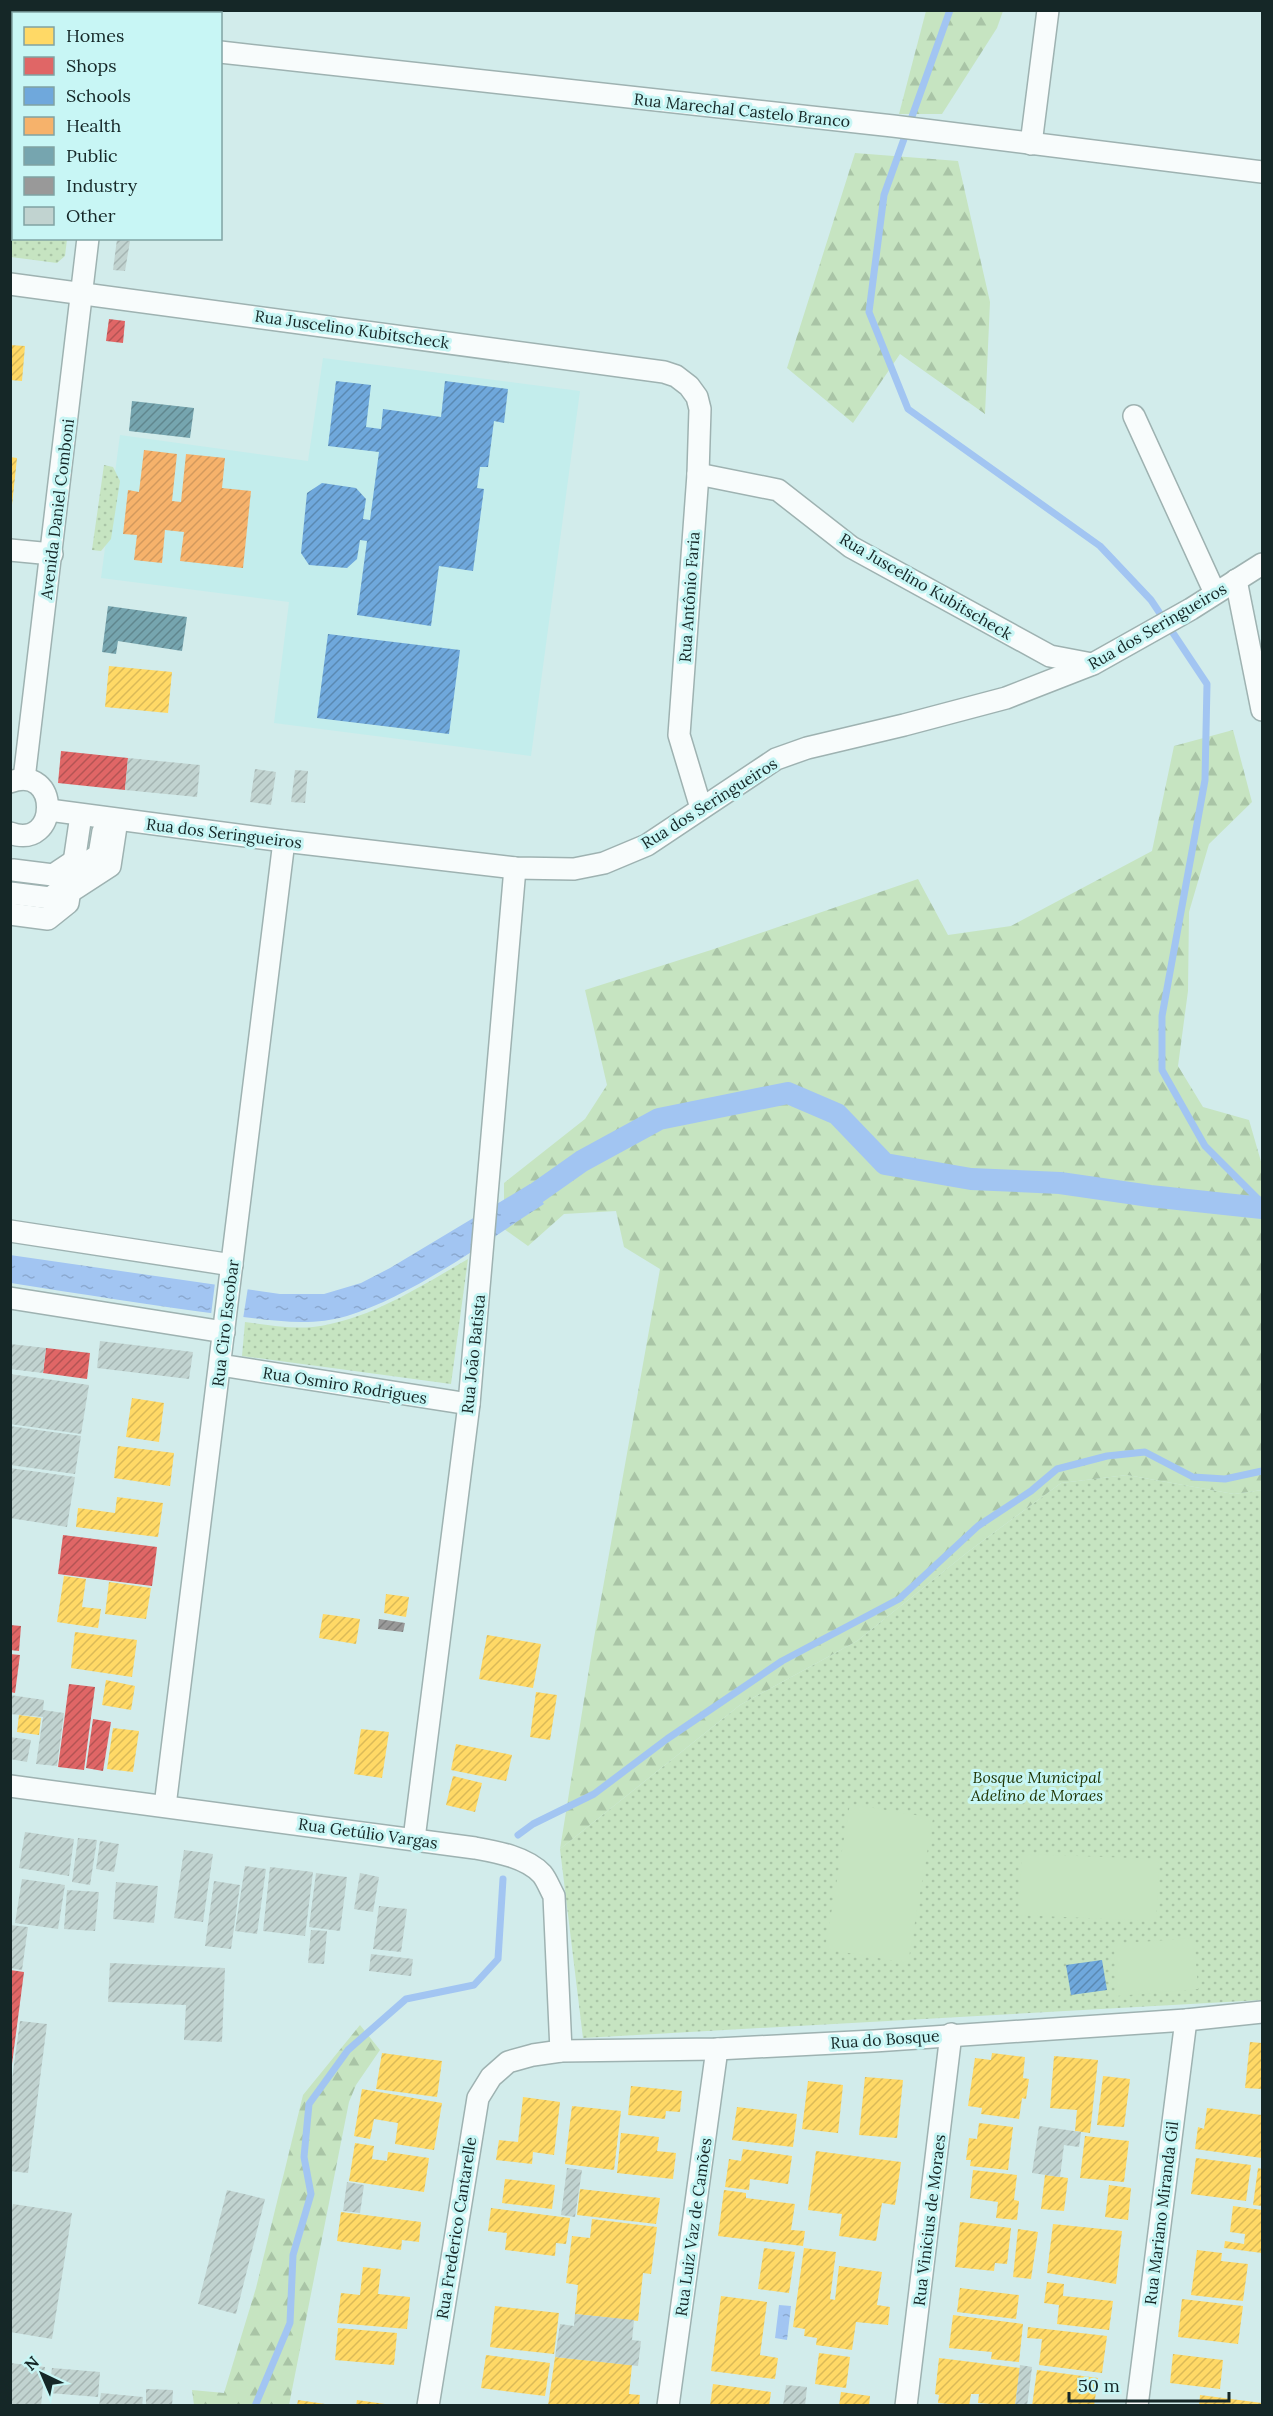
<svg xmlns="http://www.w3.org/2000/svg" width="1273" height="2416" viewBox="0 0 1273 2416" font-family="Lora,serif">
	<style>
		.built { fill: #c3edec }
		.grass { fill: url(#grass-dots) }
		.forest { fill: url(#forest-firs) }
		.pitch { fill: #c6e4c1 }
		.water { fill: url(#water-ripples) }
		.pier { fill: #d2eceb }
		.homes { fill: url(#homes-hatch) }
		.shops { fill: url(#shops-hatch) }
		.schools { fill: url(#schools-hatch) }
		.health { fill: url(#health-hatch) }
		.public { fill: url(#public-hatch) }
		.industry { fill: url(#industry-hatch) }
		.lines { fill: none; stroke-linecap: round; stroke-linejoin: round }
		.stream { stroke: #a2c5f2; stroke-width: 7 }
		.canal { stroke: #a2c5f2; stroke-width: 22 }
		.building { fill: url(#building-hatch) }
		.minor-casing { stroke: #9eb2b1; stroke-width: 24 }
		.minor { stroke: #f8fcfc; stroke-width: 21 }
		.labels { text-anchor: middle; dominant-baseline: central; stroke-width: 6; stroke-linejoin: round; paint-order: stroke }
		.street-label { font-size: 16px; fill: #152727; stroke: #c8f6f5 }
		.park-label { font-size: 16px; font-style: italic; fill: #1d3200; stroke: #c8f6f5 }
	</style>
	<defs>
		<pattern id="grass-dots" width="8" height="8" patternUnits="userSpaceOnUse" patternTransform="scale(1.5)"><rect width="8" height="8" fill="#c6e4c1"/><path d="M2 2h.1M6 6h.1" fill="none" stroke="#a9c4a6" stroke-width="1.8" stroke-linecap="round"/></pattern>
		<pattern id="forest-firs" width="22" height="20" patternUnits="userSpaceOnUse" patternTransform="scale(1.5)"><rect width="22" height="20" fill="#c6e4c1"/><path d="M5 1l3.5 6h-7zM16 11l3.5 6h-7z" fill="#a9c4a6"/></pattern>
		<pattern id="water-ripples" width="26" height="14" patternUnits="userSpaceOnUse" patternTransform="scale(1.5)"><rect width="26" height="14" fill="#a2c5f2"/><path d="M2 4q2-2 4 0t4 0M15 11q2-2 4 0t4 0" fill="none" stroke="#8ba9d0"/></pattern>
		<pattern id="homes-hatch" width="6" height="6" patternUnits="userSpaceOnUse" patternTransform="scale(1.5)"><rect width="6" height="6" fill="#ffd966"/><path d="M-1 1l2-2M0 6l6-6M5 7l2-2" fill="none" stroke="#daba58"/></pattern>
		<pattern id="shops-hatch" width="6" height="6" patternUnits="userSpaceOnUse" patternTransform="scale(1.5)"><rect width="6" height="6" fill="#e06666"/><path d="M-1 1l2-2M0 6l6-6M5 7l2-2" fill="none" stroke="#b45454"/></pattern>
		<pattern id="schools-hatch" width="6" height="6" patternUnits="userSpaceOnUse" patternTransform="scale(1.5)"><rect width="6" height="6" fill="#6fa8dc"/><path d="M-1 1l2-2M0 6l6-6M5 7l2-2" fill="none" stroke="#5a89b2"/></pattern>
		<pattern id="health-hatch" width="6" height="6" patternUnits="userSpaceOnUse" patternTransform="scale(1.5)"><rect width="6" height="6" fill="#f6b26b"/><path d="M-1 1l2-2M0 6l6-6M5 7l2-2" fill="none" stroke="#d2995d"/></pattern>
		<pattern id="public-hatch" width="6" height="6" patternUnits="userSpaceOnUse" patternTransform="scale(1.5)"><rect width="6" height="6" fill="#76a5af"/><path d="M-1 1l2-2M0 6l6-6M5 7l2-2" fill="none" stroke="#60868e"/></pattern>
		<pattern id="industry-hatch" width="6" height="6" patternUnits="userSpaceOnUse" patternTransform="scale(1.5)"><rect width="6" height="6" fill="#999"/><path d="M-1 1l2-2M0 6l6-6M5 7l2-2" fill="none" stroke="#7c7d7d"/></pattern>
		<pattern id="building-hatch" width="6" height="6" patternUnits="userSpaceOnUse" patternTransform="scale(1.5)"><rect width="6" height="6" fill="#c1d3d0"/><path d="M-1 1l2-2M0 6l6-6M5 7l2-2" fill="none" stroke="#a5b5b3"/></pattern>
	</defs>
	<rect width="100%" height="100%" fill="#d2eceb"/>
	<path class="built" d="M323,358L580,391L531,756L274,723L289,602L101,578L120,435L308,461Z"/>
	<g class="grass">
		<path d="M11,55L14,56V238L67,239L65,256L57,263L11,257Z"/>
		<path d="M104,465L113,467L120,481L111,539L101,551L92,550Z"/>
		<path d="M468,1259L451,1384L242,1356L245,1322C267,1325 291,1329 313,1327C370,1320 419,1287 468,1259Z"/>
		<path d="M1127,1475L1234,1494L1262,1490V2000L583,2038L560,1849L740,1705L857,1641L969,1551L1061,1483Z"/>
	</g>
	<g class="forest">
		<path d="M926,11H1003L997,28L942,114H899Z"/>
		<path d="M855,153L958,161L990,302L985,414L900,354L853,423L787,368Z"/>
		<path d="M1233,730L1252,802L1209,844L1189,912L1188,991L1178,1066L1203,1107L1249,1120L1262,1165V1490L1234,1494L1127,1475L1061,1483L969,1551L857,1641L740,1705L560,1849L594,1638L660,1269L624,1247L616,1211L564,1214L528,1246L504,1229V1183L585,1119L607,1085L585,990L711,950L918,879L948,935L1011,926L1152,851L1174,746Z"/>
		<path d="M360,2025L380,2050L356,2085L349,2102L289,2405H194L192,2390L224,2393L256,2288L303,2095Z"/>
	</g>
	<g class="pitch">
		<path d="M850,1804L933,1818L908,1963L825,1949Z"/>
		<path d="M1022,1854L1159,1859L1156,1921L1019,1915Z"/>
		<path d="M1194,1938L1198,1989L1117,1996L1114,1944Z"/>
	</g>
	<g class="water">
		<path d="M530,1184L544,1204C485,1242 414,1295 347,1316C307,1328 266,1319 226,1315C154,1306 82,1294 11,1283L10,1255L280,1294H324L361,1283L390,1268Z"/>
		<path d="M779,2305L791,2306L787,2340L775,2338Z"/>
	</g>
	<path class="pier" d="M215,1283L248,1287L243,1319L211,1315Z"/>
	<g class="homes">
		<path d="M10,345L25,346L22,381L10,380Z"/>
		<path d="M10,457L17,458L12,505H10Z"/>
		<path d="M109,666L172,672L168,713L105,707Z"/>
		<path d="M132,1398L164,1403L159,1442L126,1437Z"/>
		<path d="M118,1446L174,1453L170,1486L114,1478Z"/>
		<path d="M117,1497L163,1503L158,1537L76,1527L78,1508L115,1513Z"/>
		<path d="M64,1576L86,1579L82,1607L101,1609L98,1628L57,1622Z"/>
		<path d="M109,1582L151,1588L146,1619L105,1614Z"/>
		<path d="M386,1594L409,1597L406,1617L384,1613Z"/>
		<path d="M323,1614L360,1619L356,1644L319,1638Z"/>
		<path d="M75,1632L137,1640L132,1677L71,1668Z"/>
		<path d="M487,1635L541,1644L533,1688L479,1679Z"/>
		<path d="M106,1680L135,1686L131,1710L102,1705Z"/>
		<path d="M536,1692L557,1695L550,1740L530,1737Z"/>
		<path d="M19,1715L41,1718L39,1735L17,1732Z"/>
		<path d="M113,1728L139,1731L133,1772L107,1769Z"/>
		<path d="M361,1729L389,1732L382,1778L354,1774Z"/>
		<path d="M456,1744L512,1755L506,1781L451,1770Z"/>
		<path d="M453,1776L482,1783L475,1812L446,1805Z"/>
		<path d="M1250,2042L1262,2043V2089L1245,2088Z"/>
		<path d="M382,2053L442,2061L437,2097L376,2089Z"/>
		<path d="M992,2053L1025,2057L1023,2078L1029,2079L1026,2099L1022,2098L1019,2119L981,2114L982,2108L968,2106L975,2058L991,2060Z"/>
		<path d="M1054,2056L1098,2060L1090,2133L1075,2131L1077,2110L1050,2108Z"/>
		<path d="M1103,2076L1130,2079L1124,2127L1097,2125Z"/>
		<path d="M865,2077L903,2080L897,2138L859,2135Z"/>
		<path d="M808,2081L843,2085L838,2133L802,2129Z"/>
		<path d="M631,2086L682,2091L680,2112L666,2111L665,2119L628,2115Z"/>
		<path d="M362,2089L442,2103L434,2150L395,2144L398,2123L374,2119L370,2139L354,2136Z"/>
		<path d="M523,2097L560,2102L554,2155L533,2152L532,2164L496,2160L499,2140L518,2142Z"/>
		<path d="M572,2106L621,2111L614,2170L565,2164Z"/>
		<path d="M737,2107L797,2114L793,2147L732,2140Z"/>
		<path d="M1207,2108L1262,2115V2158L1195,2149L1198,2127L1204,2129Z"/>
		<path d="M979,2123L1013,2127L1008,2170L970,2166L971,2160H966L969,2138L977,2139Z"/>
		<path d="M621,2133L659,2137L657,2151L676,2153L673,2179L617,2173Z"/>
		<path d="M1085,2136L1129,2141L1124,2182L1080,2178Z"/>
		<path d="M355,2143L374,2146L372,2159L387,2161L388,2152L429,2158L424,2192L349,2181Z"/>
		<path d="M743,2149L792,2156L788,2184L750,2179L749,2190L725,2187L729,2159L741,2161Z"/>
		<path d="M816,2151L901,2162L895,2205L882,2203L876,2241L839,2236L842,2214L808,2210Z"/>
		<path d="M1196,2158L1251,2165L1246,2201L1191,2194Z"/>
		<path d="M1258,2168L1262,2169V2206L1253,2205Z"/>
		<path d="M973,2170L1017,2175L1014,2200L1019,2201L1017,2220L996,2218L998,2202L970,2198Z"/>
		<path d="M1045,2175L1068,2178L1064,2211L1041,2209Z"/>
		<path d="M505,2179L555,2185L552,2209L502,2203Z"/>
		<path d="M1109,2185L1131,2188L1128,2220L1105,2217Z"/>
		<path d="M580,2189L660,2198L656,2224L577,2215Z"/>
		<path d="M724,2190L746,2193V2198L795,2204L791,2230L805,2231L803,2246L718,2236Z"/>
		<path d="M1233,2206L1262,2210V2253L1224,2248L1225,2241L1244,2244L1245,2234L1230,2232Z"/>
		<path d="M491,2208L570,2218L566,2244L556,2243L555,2256L505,2250L507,2233L488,2231Z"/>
		<path d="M341,2212L421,2222L419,2242L402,2240L401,2250L337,2241Z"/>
		<path d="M592,2219L657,2227L651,2274L643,2273L638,2321L575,2314L578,2285L566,2283L572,2236L590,2238Z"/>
		<path d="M960,2222L1011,2228L1007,2264L995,2263L994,2271L955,2267Z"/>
		<path d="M1053,2224L1122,2231L1116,2284L1047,2273Z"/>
		<path d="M1018,2229L1038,2232L1031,2279L1013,2277Z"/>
		<path d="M764,2248L795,2252L789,2293L758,2289Z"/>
		<path d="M804,2248L836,2252L830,2299L835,2300L839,2266L882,2272L877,2305L890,2307L888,2325L856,2322L852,2350L816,2345L817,2338L804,2336L805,2329L793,2327Z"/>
		<path d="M1197,2250L1222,2253L1221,2261L1248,2264L1243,2301L1191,2295Z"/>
		<path d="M363,2267L381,2269L378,2294L410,2297L407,2329L337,2323L341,2293L360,2295Z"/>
		<path d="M1047,2282L1064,2284L1063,2296L1113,2301L1109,2330L1057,2324L1059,2305L1044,2303Z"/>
		<path d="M960,2288L1019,2295L1016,2319L957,2312Z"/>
		<path d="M721,2296L767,2302L760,2355L778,2358L775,2379L711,2371Z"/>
		<path d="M1182,2299L1243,2306L1238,2344L1178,2337Z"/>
		<path d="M495,2306L559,2313L554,2354L490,2347Z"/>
		<path d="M953,2315L1023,2324L1019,2362L991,2359L992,2352L949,2348Z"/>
		<path d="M1028,2327L1107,2336L1102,2373L1039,2365L1042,2339L1027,2338Z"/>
		<path d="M338,2328L397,2333L394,2365L335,2360Z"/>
		<path d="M819,2353L850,2357L846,2388L815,2384Z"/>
		<path d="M1173,2354L1223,2360L1220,2389L1170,2383Z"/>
		<path d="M486,2355L550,2363L545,2396L481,2388Z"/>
		<path d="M555,2357L632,2365L629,2394L640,2395L639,2406H548Z"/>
		<path d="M939,2358L1020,2368L1015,2406L978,2403L979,2394H971L969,2406L938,2403L939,2395L935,2394Z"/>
		<path d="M1037,2370L1098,2378L1094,2406H1032Z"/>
		<path d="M713,2384L771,2392L769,2406H710Z"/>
		<path d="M841,2392L870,2396L869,2406H839Z"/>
		<path d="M1200,2395L1262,2403V2406H1199Z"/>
		<path d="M298,2400L325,2404V2406H297Z"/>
		<path d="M357,2400L385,2404L384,2406H356Z"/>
	</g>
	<g class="shops">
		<path d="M109,319L125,321L123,343L106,341Z"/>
		<path d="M61,751L128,758L125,790L58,783Z"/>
		<path d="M46,1348L90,1353L87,1379L43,1373Z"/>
		<path d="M63,1535L157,1547L152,1586L58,1574Z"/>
		<path d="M10,1625L21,1626L19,1651L10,1650Z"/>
		<path d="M10,1654L20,1655L15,1693L10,1692Z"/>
		<path d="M69,1684L95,1687L84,1770L58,1767Z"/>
		<path d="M93,1719L111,1722L103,1771L86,1768Z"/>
		<path d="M10,1970L24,1972L12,2064H10Z"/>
	</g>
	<g class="schools">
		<path d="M336,381L371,385L366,427L381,429L383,409L441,417L445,381L508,389L504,423L494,421L488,467H480L477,488L484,489L473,571L439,566L431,626L357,615L367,541L360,540L357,559L347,568L309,565L301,553L307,493L322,483L356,488L366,499L363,519L370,520L379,452L328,446Z"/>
		<path d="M328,634L460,650L449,734L317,718Z"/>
		<path d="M1102,1960L1107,1990L1071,1995L1066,1965Z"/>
	</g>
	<path class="health" d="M144,450L177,454L172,501L181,502L186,454L225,458L222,488L251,491L243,568L180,561L184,532L165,530L162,563L134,560L137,535L123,534L128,490L139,492Z"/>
	<g class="public">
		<path d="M132,401L194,408L190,438L129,431Z"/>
		<path d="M108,606L187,617L182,651L118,641L116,654L102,652Z"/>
	</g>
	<path class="industry" d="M379,1619L405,1623L403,1632L378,1629Z"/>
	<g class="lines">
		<g class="stream">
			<path d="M950,10L884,195L869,312L908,409L1100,546L1151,600L1207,684L1205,780L1162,1016V1070L1205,1146L1262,1203"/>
			<path d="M518,1835L533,1824L594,1794L667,1739L782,1661L899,1599L978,1526L1031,1491L1057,1469L1107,1456L1145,1452L1193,1477L1225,1479L1262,1471"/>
			<path d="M255,2406L290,2323L293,2255L311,2194L304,2157L309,2104L348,2050L406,1999L474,1985L498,1959L503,1879"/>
		</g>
		<path class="canal" d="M511,1211L582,1161L659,1119L788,1093L837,1114L885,1164L971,1179L1060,1183L1150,1196L1262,1208"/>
	</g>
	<g class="building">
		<path d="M117,239L130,241L125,271L113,270Z"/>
		<path d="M128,758L200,765L197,797L125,790Z"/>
		<path d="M255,769L276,772L271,805L250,802Z"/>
		<path d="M295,770L308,771L305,803L291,802Z"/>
		<path d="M100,1341L193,1352L189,1379L97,1368Z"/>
		<path d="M10,1344L46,1348L43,1373L10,1369Z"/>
		<path d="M10,1374L89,1385L81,1434L10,1424Z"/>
		<path d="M10,1426L81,1436L75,1474L10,1465Z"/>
		<path d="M10,1468L75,1477L67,1527L10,1518Z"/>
		<path d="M10,1695L44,1700L43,1710L64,1713L57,1766L36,1764L43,1717L10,1714Z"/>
		<path d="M10,1737L31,1740L27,1762L10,1759Z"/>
		<path d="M25,1832L74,1839L69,1876L19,1868Z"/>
		<path d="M78,1838L97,1840L90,1885L72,1882Z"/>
		<path d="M100,1841L119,1844L114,1872L96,1869Z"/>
		<path d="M184,1850L213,1854L203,1922L174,1918Z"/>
		<path d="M245,1866L266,1869L257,1934L235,1931Z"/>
		<path d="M270,1867L313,1872L305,1936L263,1931Z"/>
		<path d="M316,1873L347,1877L340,1931L309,1927Z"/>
		<path d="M360,1873L379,1877L373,1912L354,1909Z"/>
		<path d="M22,1879L65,1885L58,1929L15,1923Z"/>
		<path d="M214,1881L240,1885L231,1949L205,1946Z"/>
		<path d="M116,1882L158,1886L154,1923L113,1919Z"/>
		<path d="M67,1890L99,1892L95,1931L64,1929Z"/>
		<path d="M379,1906L407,1909L401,1952L373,1949Z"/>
		<path d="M10,1925L28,1927L22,1970L10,1968Z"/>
		<path d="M311,1930L327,1931L324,1964L308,1963Z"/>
		<path d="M371,1954L413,1959L411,1976L369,1971Z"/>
		<path d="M110,1963L225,1968L222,2042L184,2040L186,2005L108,2002Z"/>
		<path d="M20,2021L47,2024L28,2173L10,2171V2093Z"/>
		<path d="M1039,2126L1081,2132L1079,2147L1064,2145L1060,2177L1032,2173Z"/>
		<path d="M567,2168L582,2170L575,2217L561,2215Z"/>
		<path d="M347,2182L364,2185L360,2213L343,2211Z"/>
		<path d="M227,2190L265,2199L236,2314L198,2304Z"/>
		<path d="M13,2204L72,2213L52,2339L10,2332V2220Z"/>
		<path d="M575,2314L634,2320L632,2340L641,2341L638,2366L555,2357L560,2324L574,2326Z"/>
		<path d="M10,2363L45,2367L41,2406H10Z"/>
		<path d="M1020,2365L1032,2367L1027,2406H1015Z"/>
		<path d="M52,2368L100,2372L98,2397L49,2393Z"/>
		<path d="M786,2385L807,2387L805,2406H783Z"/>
		<path d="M146,2389L173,2390L172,2406H146Z"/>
		<path d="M101,2393L143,2397L142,2406H99Z"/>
	</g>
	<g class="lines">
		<defs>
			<g id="minor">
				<path d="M119,14V10"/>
				<path d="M10,29H14"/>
				<path d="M220,52L893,126L1262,172"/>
				<path d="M1031,144L1048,10"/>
				<path d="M10,284L664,372L676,376L689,386L697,397L700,409L698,474L679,735L701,808"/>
				<path d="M1134,416L1215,593"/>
				<path d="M698,474L778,490L851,547L1050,656L1092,664"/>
				<path d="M10,550L52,554"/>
				<path d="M1236,580L1262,710"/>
				<path d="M24,779L88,238"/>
				<path d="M10,782C60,763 60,851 10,833"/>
				<path d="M49,810L284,841L515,868L574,869L604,863L647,845L776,759L807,748L904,725L1006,698L1093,664L1191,609L1262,564"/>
				<path d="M13,870L53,875L74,861"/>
				<path d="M72,872L99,855L103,831"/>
				<path d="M70,892L110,866L117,820"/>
				<path d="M10,893L50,898L71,882"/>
				<path d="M10,914L48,919L68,903L81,815"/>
				<path d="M10,1231L232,1265"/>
				<path d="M10,1298L224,1332"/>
				<path d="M220,1365L469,1404"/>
				<path d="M10,1786L475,1848C497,1852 526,1857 542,1874C547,1880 550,1889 554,1896L561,2051"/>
				<path d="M165,1806L284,841"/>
				<path d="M414,1839L469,1404L515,868"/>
				<path d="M428,2406L478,2098L491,2077L508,2062L533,2055L561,2051L717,2049L874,2041L1186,2020L1262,2012"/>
				<path d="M668,2406L717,2049"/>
				<path d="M906,2406L951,2034"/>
				<path d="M1137,2406L1186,2020"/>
			</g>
		</defs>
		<use href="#minor" class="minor-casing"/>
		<use href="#minor" class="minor"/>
	</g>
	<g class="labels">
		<g class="street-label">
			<text transform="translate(742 110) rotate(6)">Rua Marechal Castelo Branco</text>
			<text transform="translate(352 329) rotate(8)">Rua Juscelino Kubitscheck</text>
			<text transform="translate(57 509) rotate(-83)">Avenida Daniel Comboni</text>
			<text transform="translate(926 586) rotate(30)">Rua Juscelino Kubitscheck</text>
			<text transform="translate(689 597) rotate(-86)">Rua Antônio Faria</text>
			<text transform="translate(1157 626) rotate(-30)">Rua dos Seringueiros</text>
			<text transform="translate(709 803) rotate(-32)">Rua dos Seringueiros</text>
			<text transform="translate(224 833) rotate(7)">Rua dos Seringueiros</text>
			<text transform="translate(225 1323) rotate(-83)">Rua Ciro Escobar</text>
			<text transform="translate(473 1354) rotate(-84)">Rua João Batista</text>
			<text transform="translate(345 1385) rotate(9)">Rua Osmiro Rodrigues</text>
			<text transform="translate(368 1833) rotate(8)">Rua Getúlio Vargas</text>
			<text transform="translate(885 2039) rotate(-4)">Rua do Bosque</text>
			<text transform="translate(1161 2213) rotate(-83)">Rua Mariano Miranda Gil</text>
			<text transform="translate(929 2220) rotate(-83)">Rua Vinicius de Moraes</text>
			<text transform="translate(693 2227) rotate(-82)">Rua Luiz Vaz de Camões</text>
			<text transform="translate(456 2228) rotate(-81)">Rua Frederico Cantarelle</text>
		</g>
		<g class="park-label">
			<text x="1037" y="1777">Bosque Municipal<tspan x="1037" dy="18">Adelino de Moraes</tspan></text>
		</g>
	</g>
	<rect width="1273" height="2416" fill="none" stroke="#152727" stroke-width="24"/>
	<rect x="12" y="12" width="210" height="228" fill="#c8f6f5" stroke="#80a3a3" stroke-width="1.5"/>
	<rect x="24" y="27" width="30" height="18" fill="#ffd966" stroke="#80a3a3" stroke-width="1.5"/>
	<text x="66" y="42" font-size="18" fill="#152727">Homes</text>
	<rect x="24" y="57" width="30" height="18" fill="#e06666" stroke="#80a3a3" stroke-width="1.5"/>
	<text x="66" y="72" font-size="18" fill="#152727">Shops</text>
	<rect x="24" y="87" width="30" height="18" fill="#6fa8dc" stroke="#80a3a3" stroke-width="1.5"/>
	<text x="66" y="102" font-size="18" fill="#152727">Schools</text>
	<rect x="24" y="117" width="30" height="18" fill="#f6b26b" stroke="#80a3a3" stroke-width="1.5"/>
	<text x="66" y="132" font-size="18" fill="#152727">Health</text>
	<rect x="24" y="147" width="30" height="18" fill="#76a5af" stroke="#80a3a3" stroke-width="1.5"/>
	<text x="66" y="162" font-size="18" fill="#152727">Public</text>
	<rect x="24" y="177" width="30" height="18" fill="#999999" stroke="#80a3a3" stroke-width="1.5"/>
	<text x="66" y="192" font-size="18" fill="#152727">Industry</text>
	<rect x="24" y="207" width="30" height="18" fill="#c1d3d0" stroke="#80a3a3" stroke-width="1.5"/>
	<text x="66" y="222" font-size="18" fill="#152727">Other</text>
	<g transform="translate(42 2374) rotate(316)" stroke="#c8f6f5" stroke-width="4.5" paint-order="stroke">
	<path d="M0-4.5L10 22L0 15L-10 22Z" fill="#152727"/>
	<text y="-9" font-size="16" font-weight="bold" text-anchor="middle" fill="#152727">N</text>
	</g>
	<path d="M1069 2392v9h160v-9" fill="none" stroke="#152727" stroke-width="3"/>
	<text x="1078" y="2392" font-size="18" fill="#152727" stroke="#c8f6f5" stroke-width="4.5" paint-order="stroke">50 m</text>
</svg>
